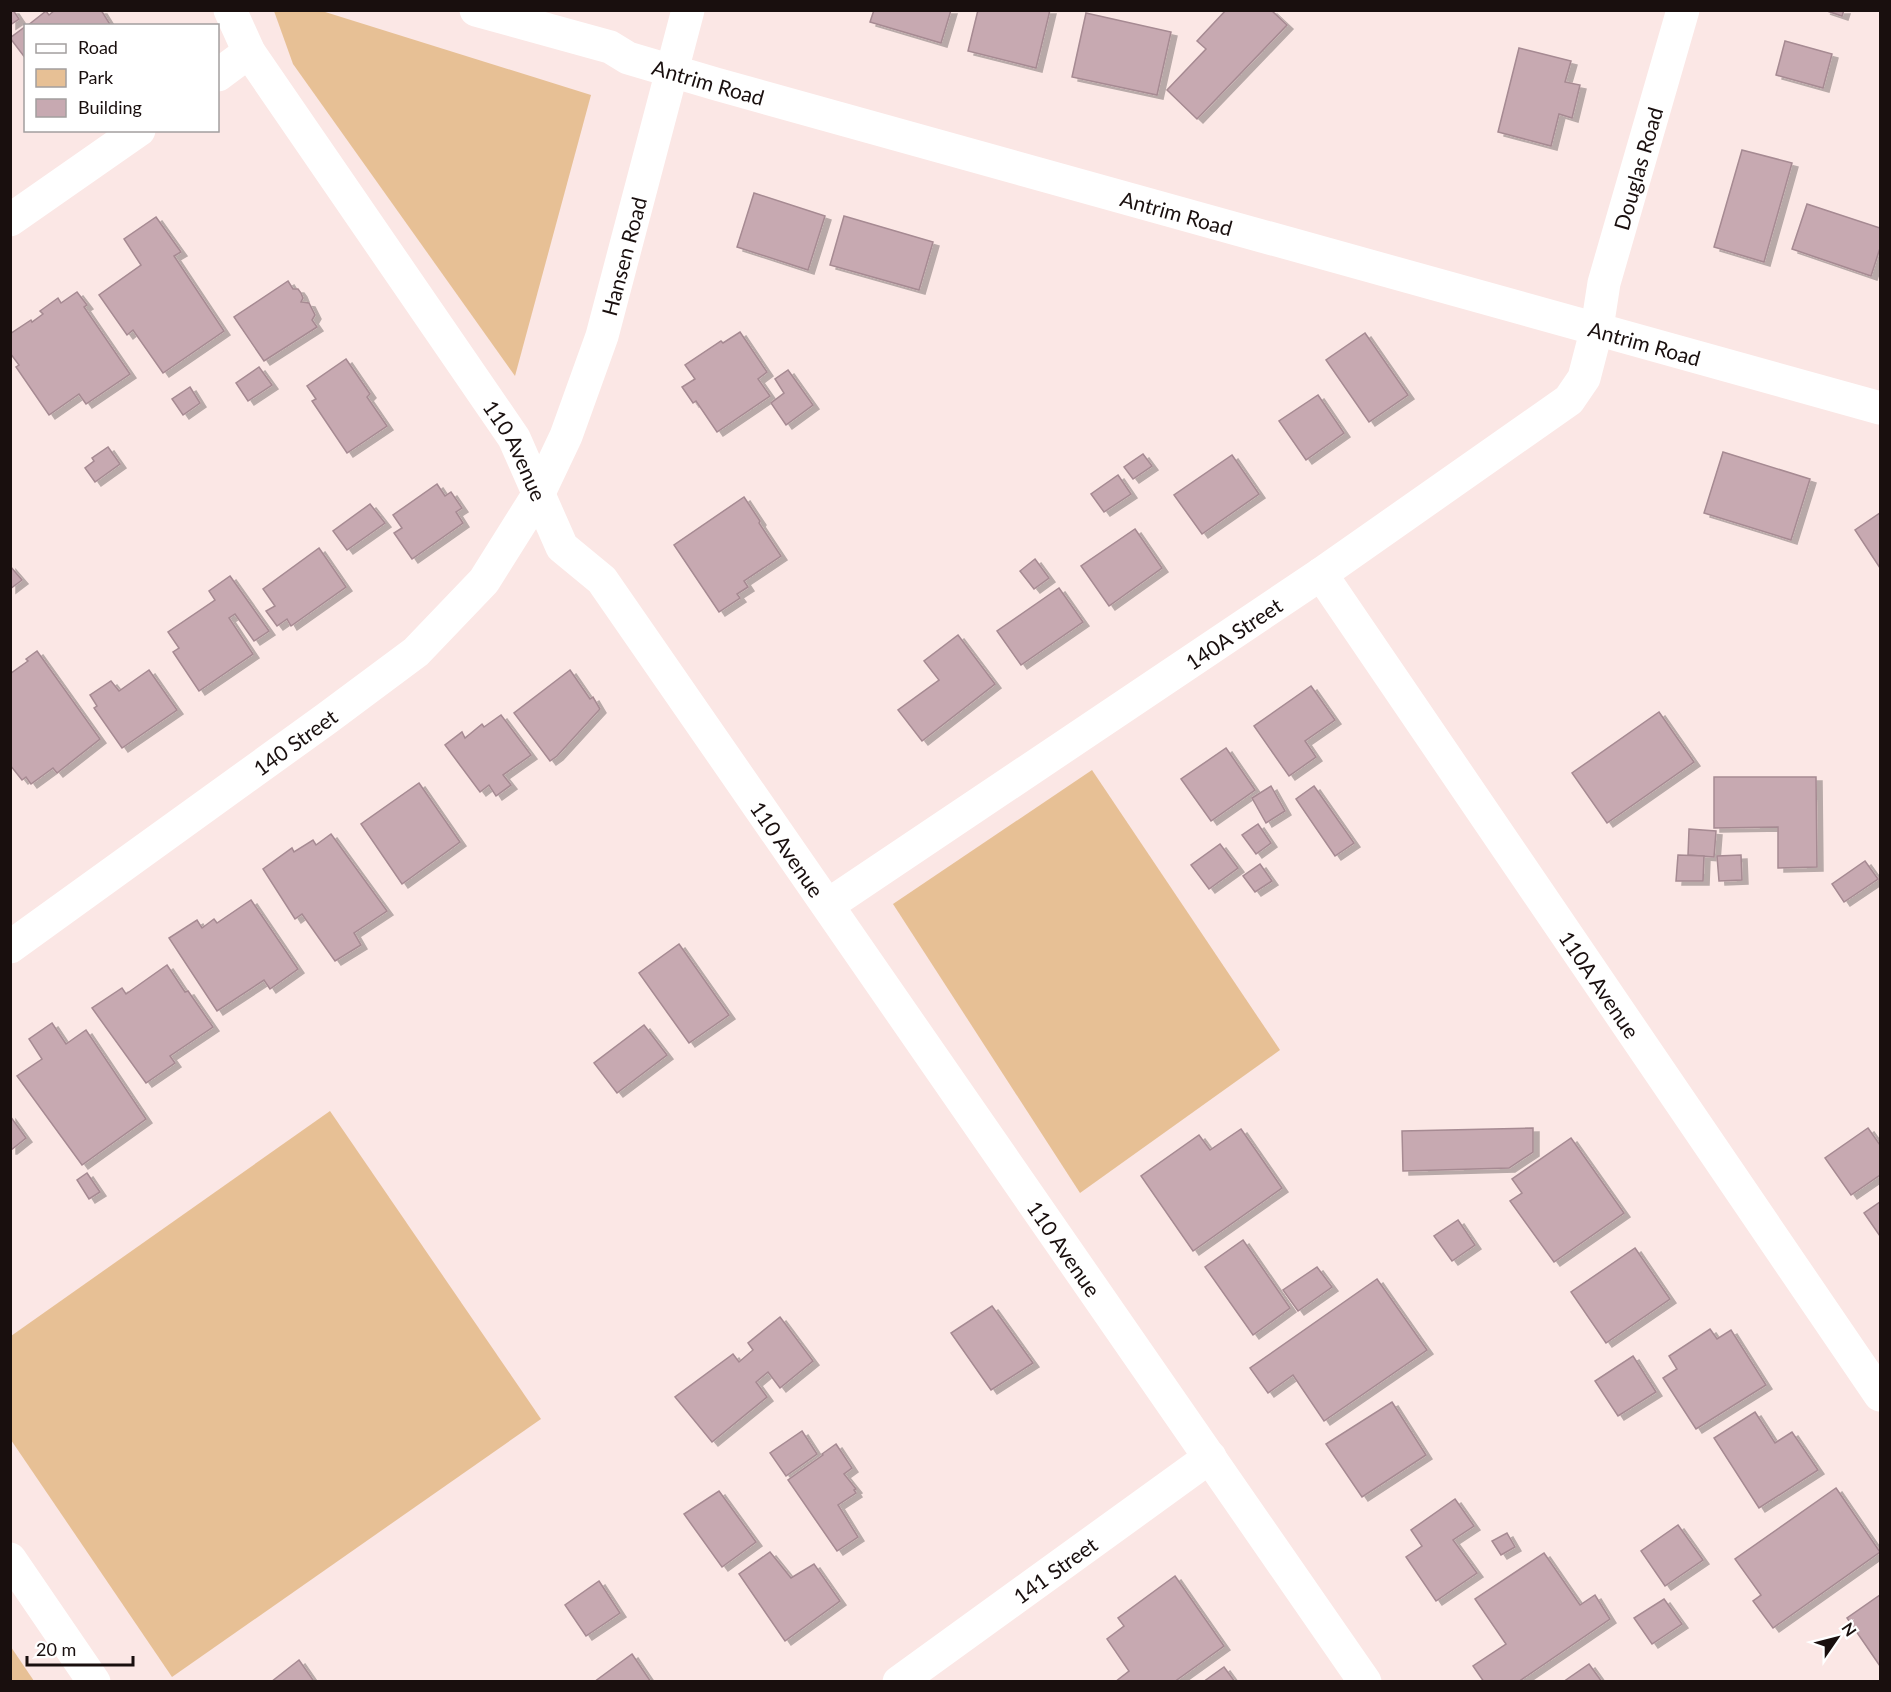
<svg xmlns="http://www.w3.org/2000/svg" width="1891" height="1692" viewBox="0 0 1891 1692" font-family="Lato,sans-serif">
	<style>
		.green { fill: #e7c095 }
		.building { fill: #c7a9b1; stroke: #a68a92; stroke-width: 1.5; filter: url(#shadow) }
		.lines { fill: none; stroke-linecap: round; stroke-linejoin: round }
		.minor { stroke: #fff; stroke-width: 33 }
		.major { stroke: #fff; stroke-width: 33 }
		.labels { text-anchor: middle; dominant-baseline: central; stroke-width: 6; stroke-linejoin: round; paint-order: stroke }
		.street-label { font-size: 21px; fill: #190f0e; stroke: #fff }
	</style>
	<defs>
		<filter id="shadow"><feDropShadow dx="6" dy="4" stdDeviation="0" flood-color="#0004"/></filter>
	</defs>
	<rect width="100%" height="100%" fill="#fbe7e5"/>
	<g class="green">
		<path d="M274,11H322L591,95L515,376L293,64Z"/>
		<path d="M1092,770L1280,1050L1080,1193L893,904Z"/>
		<path d="M330,1111L541,1419L172,1677L11,1440V1336Z"/>
		<path d="M11,1647L34,1681H11Z"/>
	</g>
	<g class="building">
		<path d="M10,10H13L19,19L10,25Z"/>
		<path d="M55,10H101L111,26H27L46,11L49,15Z"/>
		<path d="M874,10H951L941,43L870,22Z"/>
		<path d="M978,10H1050L1036,68L968,51Z"/>
		<path d="M1226,10H1271L1287,25L1197,119L1167,90L1206,49L1197,41Z"/>
		<path d="M1824,10H1844L1842,16Z"/>
		<path d="M1086,13L1171,32L1157,95L1072,77Z"/>
		<path d="M26,26V59L10,38Z"/>
		<path d="M1785,41L1832,54L1823,88L1776,75Z"/>
		<path d="M1519,48L1571,61L1565,82L1580,85L1572,118L1559,114L1551,146L1498,132Z"/>
		<path d="M1742,150L1792,163L1764,262L1714,247Z"/>
		<path d="M754,193L825,216L808,270L737,247Z"/>
		<path d="M1807,204L1880,228V248L1871,276L1792,249Z"/>
		<path d="M844,216L933,242L919,290L830,265Z"/>
		<path d="M156,217L181,252L174,256L224,331L163,373L133,330L127,335L99,295L141,265L124,239Z"/>
		<path d="M288,281L293,289H298L301,293L303,298L301,302L309,303L315,315L312,320L317,327L264,361L234,317Z"/>
		<path d="M77,292L87,305L84,307L130,374L86,404L79,394L49,415L16,367L19,365L10,353V334L31,320L32,322L43,314L40,311L58,298L61,303Z"/>
		<path d="M740,332L767,372L758,379L770,396L717,432L696,401L693,403L682,387L695,379L685,365L721,341L723,343Z"/>
		<path d="M1365,333L1408,395L1369,422L1326,360Z"/>
		<path d="M346,359L370,394L367,397L387,426L347,453L312,401L316,399L307,386Z"/>
		<path d="M259,367L272,385L248,401L236,383Z"/>
		<path d="M788,370L813,405L786,425L771,403L784,393L775,379Z"/>
		<path d="M190,387L200,403L183,415L172,399Z"/>
		<path d="M1318,395L1344,433L1306,460L1279,421Z"/>
		<path d="M108,447L120,464L95,482L85,468L94,461L92,458Z"/>
		<path d="M1723,452L1810,479L1791,540L1704,513Z"/>
		<path d="M1143,454L1152,466L1133,479L1124,467Z"/>
		<path d="M1232,455L1259,494L1202,534L1174,495Z"/>
		<path d="M1118,475L1131,494L1104,512L1091,494Z"/>
		<path d="M437,484L445,496L451,492L462,508L456,512L463,523L412,559L394,533L402,528L393,515Z"/>
		<path d="M744,497L760,521L759,523L781,556L744,581L748,587L737,594L740,598L719,612L674,545Z"/>
		<path d="M370,504L385,523L347,550L333,531Z"/>
		<path d="M1880,513V568L1855,530Z"/>
		<path d="M1135,529L1162,568L1109,606L1081,566Z"/>
		<path d="M319,548L346,587L291,626L287,619L277,626L266,611L275,606L263,589Z"/>
		<path d="M1035,559L1049,578L1034,589L1020,571Z"/>
		<path d="M10,566L22,580L10,589Z"/>
		<path d="M230,576L269,631L254,641L235,614L229,618L253,654L199,691L173,652L179,648L168,632L215,600L209,591Z"/>
		<path d="M1059,588L1083,622L1021,665L997,631Z"/>
		<path d="M958,635L995,684L922,741L898,710L939,680L924,661Z"/>
		<path d="M37,651L100,739L57,773L53,768L31,784L26,777L22,780L10,765V674L28,661L26,659Z"/>
		<path d="M149,670L177,710L122,748L94,708L97,706L90,695L111,681L119,691Z"/>
		<path d="M570,670L590,699L593,697L600,709L557,756L550,761L514,713Z"/>
		<path d="M1311,686L1335,720L1305,741L1316,757L1289,776L1254,726Z"/>
		<path d="M1659,712L1694,762L1607,823L1572,773Z"/>
		<path d="M501,715L531,755L503,775L511,785L496,796L489,785L480,792L445,745L462,732L465,738L482,724L484,727Z"/>
		<path d="M1226,748L1255,790L1211,821L1181,779Z"/>
		<path d="M1714,777H1816L1817,867L1778,868V827L1714,828Z"/>
		<path d="M419,783L460,842L402,884L361,824Z"/>
		<path d="M1271,786L1285,811L1266,823L1252,798Z"/>
		<path d="M1314,786L1354,843L1335,856L1296,799Z"/>
		<path d="M1258,824L1271,843L1256,854L1242,835Z"/>
		<path d="M1689,829L1716,831L1714,857L1688,855Z"/>
		<path d="M331,834L387,911L354,933L361,945L335,961L302,914L295,919L263,869L292,848L294,852L313,840L316,845Z"/>
		<path d="M1220,844L1238,868L1209,889L1191,865Z"/>
		<path d="M1678,855L1704,856L1703,881H1676Z"/>
		<path d="M1741,855L1742,880L1719,881L1717,856Z"/>
		<path d="M1865,861L1878,879L1844,902L1832,884Z"/>
		<path d="M1260,864L1272,881L1255,892L1243,876Z"/>
		<path d="M251,900L298,969L270,989L264,980L217,1011L169,938L197,920L202,928L214,919L217,923Z"/>
		<path d="M679,944L729,1015L689,1043L639,973Z"/>
		<path d="M167,965L185,992L188,991L213,1027L170,1056L175,1063L146,1083L92,1008L122,988L126,994Z"/>
		<path d="M52,1023L66,1044L86,1030L146,1119L82,1165L17,1076L42,1059L29,1039Z"/>
		<path d="M644,1025L667,1055L617,1093L594,1063Z"/>
		<path d="M10,1116L26,1138L11,1150H10Z"/>
		<path d="M1533,1128V1152L1509,1168L1403,1171L1402,1131Z"/>
		<path d="M1868,1128L1880,1145V1175L1851,1195L1825,1158Z"/>
		<path d="M1241,1129L1282,1188L1193,1251L1141,1176L1199,1135L1210,1150Z"/>
		<path d="M1571,1138L1624,1213L1554,1262L1510,1201L1522,1193L1512,1179Z"/>
		<path d="M87,1173L100,1192L89,1199L77,1180Z"/>
		<path d="M1880,1202V1236L1864,1213Z"/>
		<path d="M1458,1220L1475,1245L1452,1261L1434,1236Z"/>
		<path d="M1243,1240L1290,1308L1253,1335L1205,1267Z"/>
		<path d="M1635,1248L1670,1299L1606,1343L1571,1292Z"/>
		<path d="M1317,1267L1332,1287L1298,1311L1283,1290Z"/>
		<path d="M1377,1279L1427,1350L1324,1421L1293,1375L1268,1393L1250,1368Z"/>
		<path d="M992,1306L1033,1363L991,1390L951,1333Z"/>
		<path d="M780,1317L813,1361L780,1388L768,1372L756,1382L767,1397L712,1442L675,1397L733,1354L739,1362L753,1350L748,1343Z"/>
		<path d="M1710,1329L1717,1339L1731,1330L1766,1385L1696,1429L1663,1378L1677,1369L1669,1356Z"/>
		<path d="M1633,1356L1656,1392L1618,1416L1595,1381Z"/>
		<path d="M1392,1402L1426,1455L1362,1497L1326,1444Z"/>
		<path d="M1755,1412L1775,1443L1792,1432L1818,1470L1759,1508L1714,1438Z"/>
		<path d="M802,1431L817,1454L786,1476L770,1453Z"/>
		<path d="M836,1444L852,1468L844,1474L856,1489L854,1490L856,1493L838,1505L858,1537L837,1551L788,1480L823,1455L822,1454Z"/>
		<path d="M1836,1488L1880,1552L1773,1628L1753,1601L1761,1595L1735,1559Z"/>
		<path d="M719,1491L756,1542L722,1567L684,1514Z"/>
		<path d="M1455,1499L1474,1526L1453,1540L1477,1573L1436,1601L1406,1557L1422,1546L1411,1530Z"/>
		<path d="M1678,1525L1703,1560L1665,1586L1641,1551Z"/>
		<path d="M1507,1533L1515,1547L1501,1555L1492,1541Z"/>
		<path d="M770,1552L791,1578L814,1564L840,1601L785,1641L739,1574Z"/>
		<path d="M1544,1553L1580,1605L1595,1595L1610,1619L1518,1682H1484L1473,1666L1506,1644L1475,1599Z"/>
		<path d="M1175,1576L1224,1646L1174,1682H1115L1129,1671L1107,1639L1124,1626L1118,1618Z"/>
		<path d="M599,1581L620,1613L586,1636L565,1605Z"/>
		<path d="M1880,1595V1666L1847,1618Z"/>
		<path d="M1664,1599L1682,1624L1652,1644L1634,1618Z"/>
		<path d="M632,1654L651,1682H594Z"/>
		<path d="M299,1660L313,1680L310,1682H271Z"/>
		<path d="M1589,1664L1602,1682H1563Z"/>
		<path d="M1224,1667L1235,1682H1203Z"/>
	</g>
	<g class="lines">
		<g class="minor">
			<path id="s1" d="M230,10L249,52L514,438L562,547L602,580L1365,1682"/>
			<path id="s2" d="M476,10L610,47L628,58L716,84L1880,408"/>
			<path d="M218,75L249,52"/>
			<path d="M10,220L139,130"/>
			<path id="s3" d="M1321,574L1880,1395"/>
			<path id="s4" d="M828,905L1321,574L1569,400L1584,378L1597,328L1604,283L1683,10"/>
			<path d="M10,1559L94,1682"/>
			<path id="s5" d="M899,1682L1210,1457"/>
		</g>
		<path class="major" id="s6" d="M10,947L326,719L416,652L484,581L538,495L566,436L602,336L688,10"/>
	</g>
	<g class="labels">
		<g class="street-label">
			<text stroke="none"><textPath href="#s2" startOffset="244">Antrim Road</textPath></text>
			<text stroke="none"><textPath href="#s4" startOffset="1140">Douglas Road</textPath></text>
			<text stroke="none"><textPath href="#s2" startOffset="730">Antrim Road</textPath></text>
			<text stroke="none"><textPath href="#s6" startOffset="956">Hansen Road</textPath></text>
			<text stroke="none"><textPath href="#s2" startOffset="1216">Antrim Road</textPath></text>
			<text stroke="none"><textPath href="#s1" startOffset="526">110 Avenue</textPath></text>
			<text stroke="none"><textPath href="#s4" startOffset="488">140A Street</textPath></text>
			<text stroke="none"><textPath href="#s6" startOffset="351">140 Street</textPath></text>
			<text stroke="none"><textPath href="#s1" startOffset="1012">110 Avenue</textPath></text>
			<text stroke="none"><textPath href="#s3" startOffset="496">110A Avenue</textPath></text>
			<text stroke="none"><textPath href="#s1" startOffset="1498">110 Avenue</textPath></text>
			<text stroke="none"><textPath href="#s5" startOffset="192">141 Street</textPath></text>
		</g>
	</g>
	<rect width="1891" height="1692" fill="none" stroke="#190f0e" stroke-width="24"/>
	<rect x="24" y="24" width="195" height="108" fill="#ffffff" stroke="#a39f9f" stroke-width="1.5"/>
	<rect x="36" y="44" width="30" height="9" fill="#ffffff" stroke="#a39f9f" stroke-width="1.5"/>
	<text x="78" y="54" font-size="18" fill="#190f0e">Road</text>
	<rect x="36" y="69" width="30" height="18" fill="#e7c095" stroke="#a39f9f" stroke-width="1.5"/>
	<text x="78" y="84" font-size="18" fill="#190f0e">Park</text>
	<rect x="36" y="99" width="30" height="18" fill="#c7a9b1" stroke="#a39f9f" stroke-width="1.5"/>
	<text x="78" y="114" font-size="18" fill="#190f0e">Building</text>
	<g transform="translate(1837 1638) rotate(55)" stroke="#ffffff" stroke-width="4.5" paint-order="stroke">
	<path d="M0-4.5L10 22L0 15L-10 22Z" fill="#190f0e"/>
	<text y="-9" font-size="16" font-weight="bold" text-anchor="middle" fill="#190f0e">N</text>
	</g>
	<path d="M27 1656v9h106v-9" fill="none" stroke="#190f0e" stroke-width="3"/>
	<text x="36" y="1656" font-size="18" fill="#190f0e" stroke="#ffffff" stroke-width="4.5" paint-order="stroke">20 m</text>
</svg>
